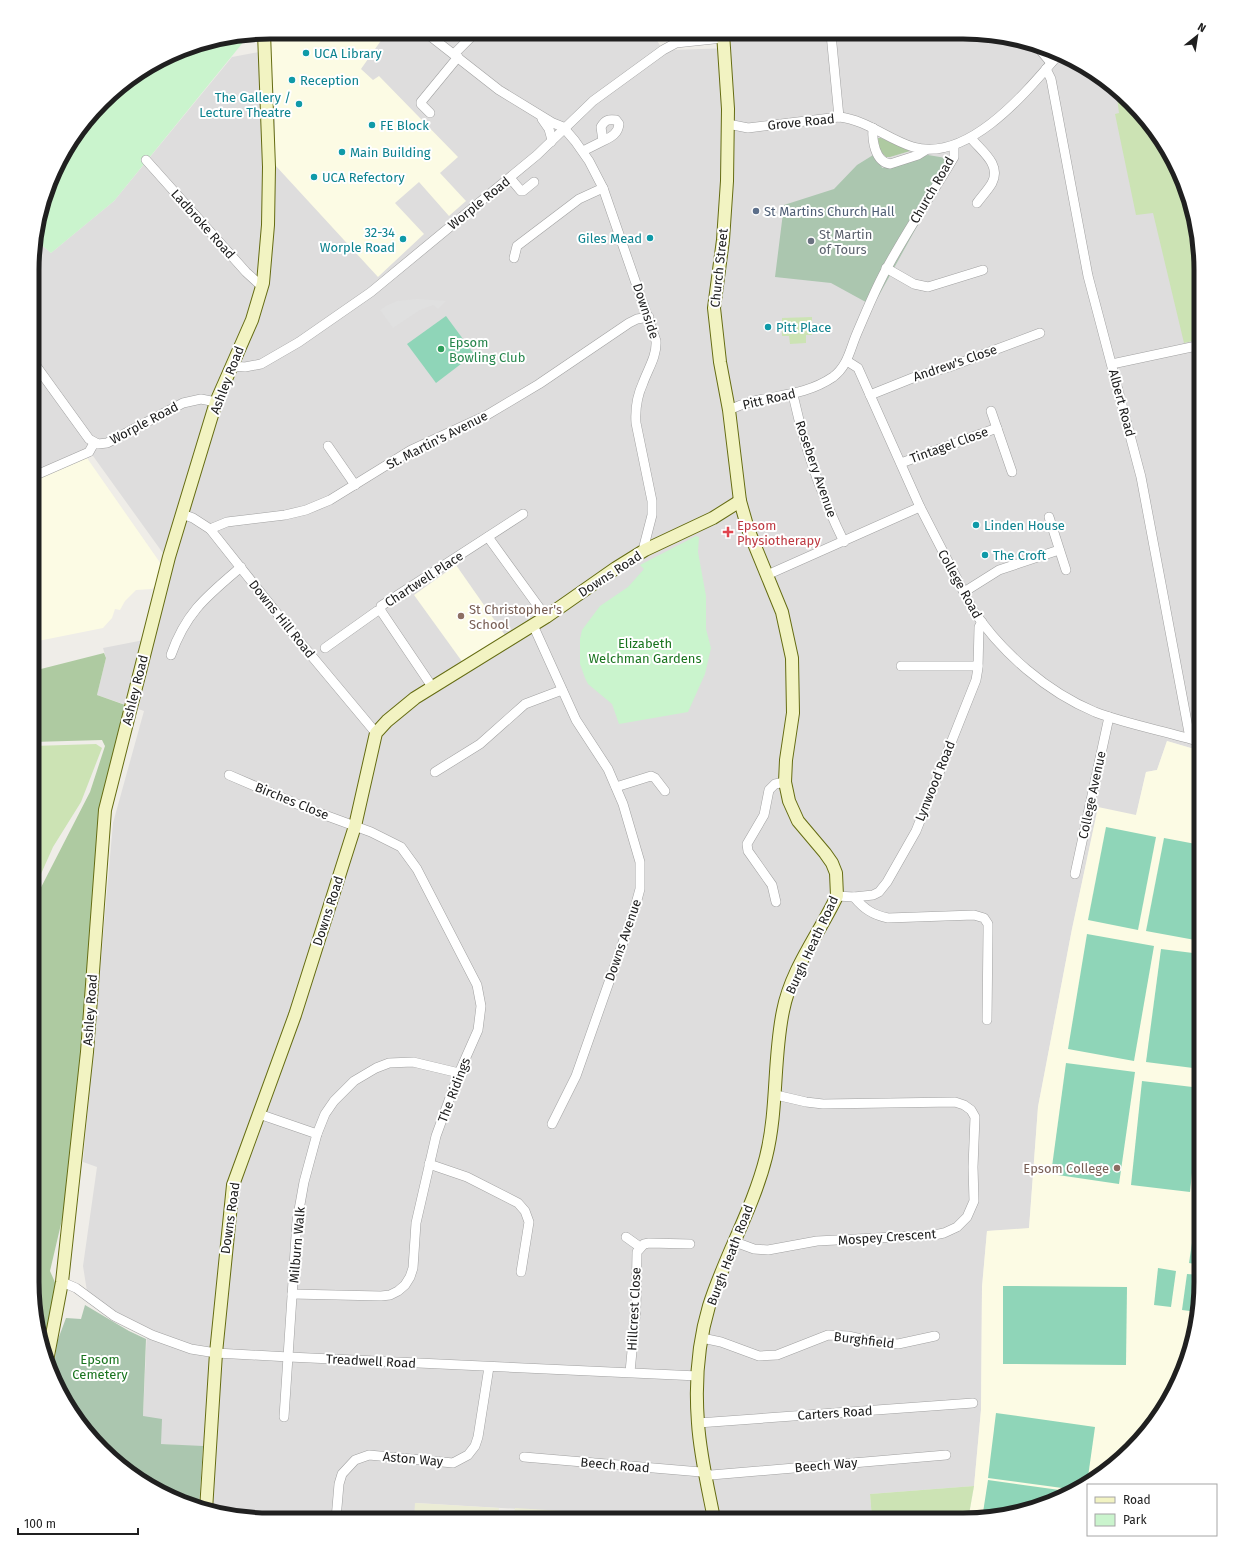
<svg xmlns="http://www.w3.org/2000/svg" width="1233" height="1552" viewBox="0 0 1233 1552" font-family="'Fira Sans',sans-serif">
	<style>
		.residential { fill: #dedddd }
		.education { fill: #fcfbe4 }
		.farmland { fill: #ebecd5 }
		.grass { fill: #cce3b4 }
		.forest { fill: #aecaa1 }
		.cemetery { fill: #abc6af }
		.park { fill: #caf4cd }
		.pitch { fill: #8fd5b8 }
		.parking { fill: #e0e0e0 }
		.lines { fill: none; stroke-linecap: round; stroke-linejoin: round }
		.street-casing { stroke: #a1a1a1; stroke-width: 10 }
		.secondary-casing { stroke: #656c12; stroke-width: 14 }
		.street { stroke: #fff; stroke-width: 9 }
		.secondary { stroke: #f2f3c2; stroke-width: 12 }
		.culture-dot { fill: #0f9aa8; stroke: #fff; stroke-width: 1.5 }
		.service-dot { fill: #5c6f8a; stroke: #fff; stroke-width: 1.5 }
		.worship-dot { fill: #6b7280; stroke: #fff; stroke-width: 1.5 }
		.leisure-dot { fill: #2e9e5b; stroke: #fff; stroke-width: 1.5 }
		.health-dot { fill: #e0444e; stroke: #fff; stroke-width: 1.5 }
		.education-dot { fill: #8d6e63; stroke: #fff; stroke-width: 1.5 }
		.labels { text-anchor: middle; dominant-baseline: central; stroke-width: 4; stroke-linejoin: round; paint-order: stroke }
		.culture-label { font-size: 13px; fill: #0d838f; stroke: #fff; text-anchor: start }
		.street-label { font-size: 13px; fill: #202020; stroke: #fff }
		.service-label { font-size: 13px; fill: #4e5e75; stroke: #fff; text-anchor: start }
		.worship-label { font-size: 13px; fill: #5b616d; stroke: #fff; text-anchor: start }
		.leisure-label { font-size: 13px; fill: #27864d; stroke: #fff; text-anchor: start }
		.health-label { font-size: 13px; fill: #be3a42; stroke: #fff; text-anchor: start }
		.education-label { font-size: 13px; fill: #785e54; stroke: #fff; text-anchor: start }
		.park-label { font-size: 13px; fill: #19741e; stroke: #fff }
		.rim { fill: none; stroke: #202020; stroke-width: 5 }
	</style>
	<rect width="100%" height="100%" fill="#efede8"/>
	<path class="residential" d="M270,32L653,33L664,53L671,50L731,48V33L994,34L1054,50L1095,72L1142,113L1169,151L1193,208L1201,270V751L1167,741L1157,770L1146,772L1136,816L1098,808L1072,929L1038,1107L1029,1229L987,1231L982,1287L981,1410L974,1486L870,1494L872,1519H718L717,1516L695,1519L416,1503L414,1519H254L212,1511L215,1448L161,1444L143,1416L147,1330L89,1304L83,1266L97,1167L83,1162L113,823L144,711L97,695L106,658L103,648L144,640L165,556L88,449L34,472V239L51,253L114,201L232,57L259,52Z"/>
	<g class="education">
		<path d="M268,32H387L361,69L373,80L379,76L458,157L440,173L466,201L449,216L419,182L395,203L424,234L378,277L275,165V109Z"/>
		<path d="M87,458L161,564L155,586L152,589L136,590L125,601L120,610L115,609L112,618L103,628L33,642L34,479Z"/>
		<path d="M456,565L507,638L466,667L414,595Z"/>
		<path d="M1167,741L1201,751V1297L1188,1358L1169,1401L1131,1450L1082,1488L1025,1512L968,1520L974,1486L981,1410L982,1287L987,1231L1029,1228L1038,1107L1072,929L1098,807L1136,815L1146,772L1157,770Z"/>
	</g>
	<g class="farmland">
		<path d="M32,1170L40,1174L32,1230Z"/>
		<path d="M415,1503L499,1508L498,1519H414Z"/>
		<path d="M515,1508L695,1519H513Z"/>
	</g>
	<g class="grass">
		<path d="M1116,90L1142,113L1169,151L1193,208L1201,270V339L1184,343L1153,213L1136,215L1115,114L1119,113Z"/>
		<path d="M812,317V335H806V343L790,344L789,336H782V318Z"/>
		<path d="M96,744L102,748L81,802L53,847L37,883L33,881V746Z"/>
		<path d="M974,1486L968,1520L872,1519L870,1494Z"/>
	</g>
	<g class="forest">
		<path d="M878,138H881L910,151L890,157H886L879,149Z"/>
		<path d="M104,653L106,658L97,695L128,706L100,831L75,1115L64,1211L50,1271L57,1287L44,1352L40,1344L32,1282V1230L40,1175L32,1170L33,903L90,792L105,746L102,740L33,742V671Z"/>
	</g>
	<g class="cemetery">
		<path d="M878,152L882,168L928,155L946,158L957,154L873,306L831,283L775,277L784,205L834,189L857,165Z"/>
		<path d="M85,1305L129,1331L146,1339L143,1416L162,1419L161,1444L203,1446L199,1508L138,1480L91,1439L64,1401L53,1375L57,1342L66,1318L81,1319Z"/>
	</g>
	<g class="park">
		<path d="M249,35L114,201L51,253L34,239L64,151L113,91L193,45Z"/>
		<path d="M696,536L699,537L698,552L706,596V629L711,648L705,674L688,712L619,724L612,704L588,684L585,678L580,664V639L582,630L600,606L628,587L644,569L640,565Z"/>
	</g>
	<g class="pitch">
		<path d="M446,316L474,354L436,383L407,344Z"/>
		<path d="M1106,827L1156,837L1138,930L1088,920Z"/>
		<path d="M1164,838L1201,845V911L1195,940L1146,931Z"/>
		<path d="M1087,934L1154,946L1134,1061L1068,1049Z"/>
		<path d="M1161,949L1201,954V1069L1146,1062Z"/>
		<path d="M1066,1063L1135,1072L1119,1184L1051,1174Z"/>
		<path d="M1142,1081L1201,1088L1190,1192L1131,1185Z"/>
		<path d="M1192,1243L1201,1245V1265L1189,1263Z"/>
		<path d="M1158,1268L1176,1271L1171,1307L1154,1305Z"/>
		<path d="M1187,1274L1201,1275V1297L1198,1312L1182,1310Z"/>
		<path d="M1003,1286L1127,1287L1126,1365L1003,1364Z"/>
		<path d="M996,1413L1095,1427L1087,1484L1077,1490L988,1478Z"/>
		<path d="M988,1480L1074,1492L1025,1512L982,1519Z"/>
	</g>
	<path class="parking" d="M417,299L446,301L438,309L433,305L420,310L393,328L380,310L386,306L397,301Z"/>
	<g class="lines">
		<defs>
			<g id="street">
				<path d="M425,32L499,90L553,123L563,127L575,141L589,161L603,188L656,341C657,356 648,369 643,383C637,396 635,409 636,423L652,501V515L644,546L645,550"/>
				<path d="M831,34L839,117"/>
				<path d="M1037,46L1051,63"/>
				<path d="M454,54L475,33"/>
				<path d="M1046,69L1051,79L1088,276L1141,477L1190,738"/>
				<path d="M430,113L421,104V102L458,57"/>
				<path d="M542,119L549,129L552,140L551,142"/>
				<path d="M728,124L748,128L839,117C867,120 887,139 913,147C969,163 1027,91 1060,53"/>
				<path d="M873,128C872,140 875,162 890,164L918,155L926,150"/>
				<path d="M971,138C980,150 1002,164 992,183C988,190 982,196 977,203"/>
				<path d="M583,151L603,141L601,127C605,120 608,119 616,120L619,124C618,134 611,137 603,141"/>
				<path d="M146,160L246,272L258,283H263"/>
				<path d="M510,178L521,191H523L534,182"/>
				<path d="M514,258L517,246L579,199L603,188"/>
				<path d="M886,268L914,284L928,287L983,270"/>
				<path d="M847,361L858,368L920,507L973,610C1002,653 1047,692 1095,712C1129,725 1166,731 1201,742"/>
				<path d="M34,363L89,439L98,444L107,443L183,403L201,399L216,402"/>
				<path d="M1112,364L1201,345"/>
				<path d="M232,366L245,367L261,364L299,342L371,292L537,155L593,101L663,50L676,43L723,38"/>
				<path d="M793,395C804,446 821,495 844,542"/>
				<path d="M870,395L915,377L949,367L1040,333"/>
				<path d="M729,410C763,393 799,400 833,377C848,366 850,349 857,333C867,310 876,287 888,266C908,229 932,194 954,157V146"/>
				<path d="M991,411L1012,472"/>
				<path d="M328,446L355,485"/>
				<path d="M901,463L997,428"/>
				<path d="M34,476L89,452L94,443"/>
				<path d="M182,514L193,518L210,529L295,636L376,733"/>
				<path d="M1049,517L1066,570"/>
				<path d="M210,529L227,522L285,515L306,510L330,500L411,450L487,415L539,384L629,323L637,319L649,317"/>
				<path d="M488,537L546,617"/>
				<path d="M767,575L920,507"/>
				<path d="M964,592L999,570L1059,550"/>
				<path d="M533,625L576,720L608,769L623,804L640,862V889L634,911L576,1076L552,1124"/>
				<path d="M325,648L377,611H381"/>
				<path d="M171,655C186,612 207,596 241,567"/>
				<path d="M901,666H978"/>
				<path d="M433,688L381,611V606L523,514"/>
				<path d="M435,772L480,744L525,704L562,690"/>
				<path d="M229,775L311,810L371,832L401,847L417,869L477,985L481,1006L478,1030L459,1073L436,1136L416,1223L413,1268L410,1277L405,1285L398,1291L390,1295L381,1296L292,1294"/>
				<path d="M616,787L651,776L655,778L665,791"/>
				<path d="M1075,874L1109,717"/>
				<path d="M837,896L854,897L873,895L879,892L887,882L916,831L976,680L978,668L979,627L982,622"/>
				<path d="M854,897C864,909 873,915 888,918L974,915L984,918L988,924V932L987,1020"/>
				<path d="M776,902L772,885L748,851L747,844L764,815L769,790L775,784L785,782"/>
				<path d="M259,1114L317,1134"/>
				<path d="M429,1164L467,1177L518,1203L525,1211L529,1222L521,1272"/>
				<path d="M626,1237L640,1247"/>
				<path d="M735,1242L754,1249L768,1250L817,1241L934,1235L944,1233L957,1227L967,1217L974,1201L973,1167L975,1117L971,1110L964,1105L955,1102L823,1104L806,1102L776,1095"/>
				<path d="M62,1282L76,1288L114,1316L152,1335L191,1349L216,1353L289,1357L698,1376"/>
				<path d="M702,1338L721,1342L759,1356L777,1355L828,1335L848,1336L875,1342L898,1344L935,1336"/>
				<path d="M630,1372L636,1309L637,1252L644,1244L649,1243L690,1244"/>
				<path d="M284,1417L297,1221L304,1182L317,1134L325,1114L334,1101L354,1081L376,1068L389,1063L413,1062L459,1073"/>
				<path d="M698,1423L973,1403"/>
				<path d="M524,1457L701,1472L711,1475L946,1455"/>
				<path d="M336,1519L339,1484L342,1474L355,1460L369,1455L453,1463L468,1455L475,1446L478,1437L489,1367"/>
			</g>
			<g id="secondary">
				<path d="M47,1361L62,1282L87,1052L105,810L169,557L182,514L216,402L252,320L263,283L268,225L269,167L264,33"/>
				<path d="M206,1510L216,1353L233,1185L295,1015L355,826L376,733L387,721L415,698L546,617L616,568L645,550L713,518L740,501"/>
				<path d="M714,1519C708,1488 700,1455 698,1423C695,1384 698,1343 709,1306C725,1255 753,1209 766,1157C778,1109 773,1059 783,1011C791,969 819,934 837,896L836,873L832,863L825,853L798,821L789,801L785,782L786,760L793,713L792,658L782,612L748,529L740,501L729,410L720,362L714,308L723,240L727,181L728,109L723,33"/>
			</g>
		</defs>
		<use href="#street" class="street-casing"/>
		<use href="#secondary" class="secondary-casing"/>
		<use href="#street" class="street"/>
		<use href="#secondary" class="secondary"/>
	</g>
	<g class="culture-dot">
		<circle cx="306" cy="53" r="4"/>
		<circle cx="292" cy="80" r="4"/>
		<circle cx="299" cy="104" r="4"/>
		<circle cx="372" cy="125" r="4"/>
		<circle cx="342" cy="152" r="4"/>
		<circle cx="314" cy="177" r="4"/>
		<circle cx="650" cy="238" r="4"/>
		<circle cx="403" cy="239" r="4"/>
		<circle cx="768" cy="327" r="4"/>
		<circle cx="976" cy="525" r="4"/>
		<circle cx="985" cy="555" r="4"/>
	</g>
	<circle class="service-dot" cx="756" cy="211" r="4"/>
	<circle class="worship-dot" cx="811" cy="241" r="4"/>
	<circle class="leisure-dot" cx="441" cy="349" r="4"/>
	<path class="health-dot" d="M726 526h4v4h4v4h-4v4h-4v-4h-4v-4h4z"/>
	<g class="education-dot">
		<circle cx="461" cy="616" r="4"/>
		<circle cx="1117" cy="1168" r="4"/>
	</g>
	<g class="labels">
		<g class="culture-label">
			<text x="314" y="53">UCA Library</text>
			<text x="300" y="80">Reception</text>
			<text x="291" y="97" text-anchor="end">The Gallery /<tspan x="291" dy="15">Lecture Theatre</tspan></text>
			<text x="380" y="125">FE Block</text>
			<text x="350" y="152">Main Building</text>
			<text x="322" y="177">UCA Refectory</text>
			<text x="395" y="232" text-anchor="end">32-34<tspan x="395" dy="15">Worple Road</tspan></text>
			<text x="642" y="238" text-anchor="end">Giles Mead</text>
			<text x="776" y="327">Pitt Place</text>
			<text x="984" y="525">Linden House</text>
			<text x="993" y="555">The Croft</text>
		</g>
		<g class="street-label">
			<text transform="translate(801 122) rotate(-6)">Grove Road</text>
			<text transform="translate(932 190) rotate(-60)">Church Road</text>
			<text transform="translate(479 203) rotate(-39)">Worple Road</text>
			<text transform="translate(203 224) rotate(48)">Ladbroke Road</text>
			<text transform="translate(719 268) rotate(-84)">Church Street</text>
			<text transform="translate(646 311) rotate(72)">Downside</text>
			<text transform="translate(955 363) rotate(-19)">Andrew's Close</text>
			<text transform="translate(227 380) rotate(-69)">Ashley Road</text>
			<text transform="translate(769 399) rotate(-13)">Pitt Road</text>
			<text transform="translate(1122 403) rotate(75)">Albert Road</text>
			<text transform="translate(144 423) rotate(-28)">Worple Road</text>
			<text transform="translate(437 440) rotate(-27)">St. Martin's Avenue</text>
			<text transform="translate(949 445) rotate(-20)">Tintagel Close</text>
			<text transform="translate(816 469) rotate(71)">Rosebery Avenue</text>
			<text transform="translate(610 574) rotate(-33)">Downs Road</text>
			<text transform="translate(424 579) rotate(-33)">Chartwell Place</text>
			<text transform="translate(960 584) rotate(61)">College Road</text>
			<text transform="translate(282 619) rotate(51)">Downs Hill Road</text>
			<text transform="translate(135 690) rotate(-76)">Ashley Road</text>
			<text transform="translate(935 781) rotate(-68)">Lynwood Road</text>
			<text transform="translate(1092 795) rotate(-78)">College Avenue</text>
			<text transform="translate(292 801) rotate(22)">Birches Close</text>
			<text transform="translate(328 911) rotate(-72)">Downs Road</text>
			<text transform="translate(623 940) rotate(-71)">Downs Avenue</text>
			<text transform="translate(812 945) rotate(-65)">Burgh Heath Road</text>
			<text transform="translate(90 1010) rotate(-86)">Ashley Road</text>
			<text transform="translate(454 1090) rotate(-69)">The Ridings</text>
			<text transform="translate(230 1218) rotate(-82)">Downs Road</text>
			<text transform="translate(887 1237) rotate(-4)">Mospey Crescent</text>
			<text transform="translate(297 1245) rotate(-85)">Milburn Walk</text>
			<text transform="translate(730 1255) rotate(-69)">Burgh Heath Road</text>
			<text transform="translate(634 1309) rotate(-87)">Hillcrest Close</text>
			<text transform="translate(864 1340) rotate(7)">Burghfield</text>
			<text transform="translate(371 1361) rotate(3)">Treadwell Road</text>
			<text transform="translate(835 1413) rotate(-4)">Carters Road</text>
			<text transform="translate(413 1459) rotate(5)">Aston Way</text>
			<text transform="translate(615 1465) rotate(5)">Beech Road</text>
			<text transform="translate(826 1465) rotate(-5)">Beech Way</text>
		</g>
		<g class="service-label">
			<text x="764" y="211">St Martins Church Hall</text>
		</g>
		<g class="worship-label">
			<text x="819" y="234">St Martin<tspan x="819" dy="15">of Tours</tspan></text>
		</g>
		<g class="leisure-label">
			<text x="449" y="342">Epsom<tspan x="449" dy="15">Bowling Club</tspan></text>
		</g>
		<g class="health-label">
			<text x="737" y="525">Epsom<tspan x="737" dy="15">Physiotherapy</tspan></text>
		</g>
		<g class="education-label">
			<text x="469" y="609">St Christopher's<tspan x="469" dy="15">School</tspan></text>
			<text x="1109" y="1168" text-anchor="end">Epsom College</text>
		</g>
		<g class="park-label">
			<text x="645" y="643">Elizabeth<tspan x="645" dy="15">Welchman Gardens</tspan></text>
			<text x="100" y="1359">Epsom<tspan x="100" dy="15">Cemetery</tspan></text>
		</g>
	</g>
	<path d="M0 0H1233V1552H0ZM270 39H963A231 231 0 0 1 1194 270V1282A231 231 0 0 1 963 1513H270A231 231 0 0 1 39 1282V270A231 231 0 0 1 270 39Z" fill="#fff" fill-rule="evenodd"/>
	<path class="rim" d="M270 39H963A231 231 0 0 1 1194 270V1282A231 231 0 0 1 963 1513H270A231 231 0 0 1 39 1282V270A231 231 0 0 1 270 39Z"/>
	<rect x="1087" y="1484" width="130" height="52" fill="#ffffff" stroke="#a6a6a6"/>
	<rect x="1095" y="1497" width="20" height="6" fill="#f2f3c2" stroke="#a6a6a6"/>
	<text x="1123" y="1504" font-size="12" fill="#202020">Road</text>
	<rect x="1095" y="1514" width="20" height="12" fill="#caf4cd" stroke="#a6a6a6"/>
	<text x="1123" y="1524" font-size="12" fill="#202020">Park</text>
	<g transform="translate(1197 36) rotate(30)" stroke="#ffffff" stroke-width="3" paint-order="stroke">
	<path d="M0-3L7 15L0 10L-7 15Z" fill="#202020"/>
	<text y="-6" font-size="11" font-weight="bold" text-anchor="middle" fill="#202020">N</text>
	</g>
	<path d="M18 1528v6h120v-6" fill="none" stroke="#202020" stroke-width="2"/>
	<text x="24" y="1528" font-size="12" fill="#202020" stroke="#ffffff" stroke-width="3" paint-order="stroke">100 m</text>
</svg>
